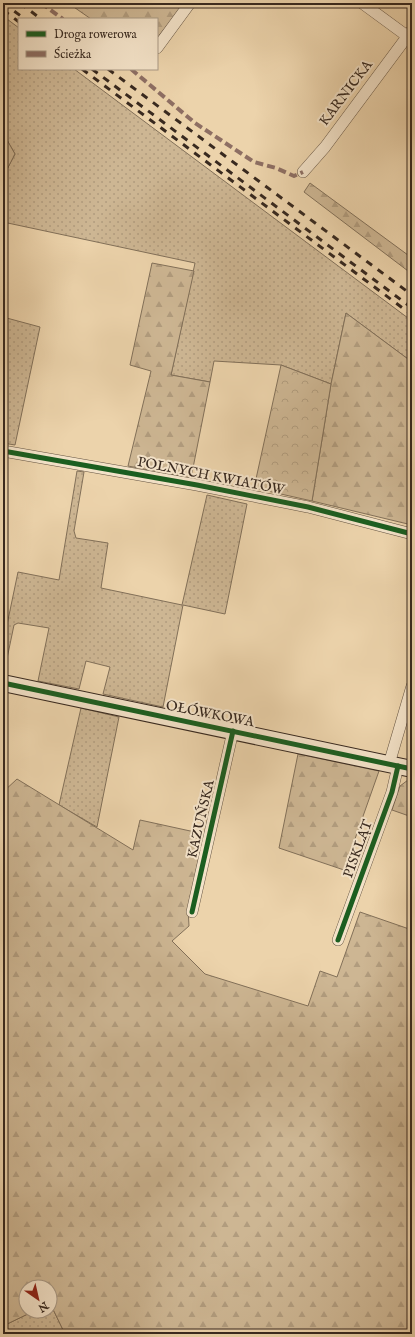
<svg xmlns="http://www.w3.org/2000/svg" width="415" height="1337" viewBox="0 0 415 1337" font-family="'IM FELL English',serif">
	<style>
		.grass { fill: url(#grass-dots); stroke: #827059 }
		.forest { fill: url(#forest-firs); stroke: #827059 }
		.park { fill: url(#park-crowns); stroke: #827059 }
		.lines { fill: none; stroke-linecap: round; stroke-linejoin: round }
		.street-casing { stroke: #655442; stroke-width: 12 }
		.secondary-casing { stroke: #38291f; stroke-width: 18 }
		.street { stroke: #f3e2c8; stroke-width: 11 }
		.secondary { stroke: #f3e2c8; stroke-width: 16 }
		.rail { stroke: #38291f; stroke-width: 3; stroke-dasharray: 7 7; stroke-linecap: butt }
		.quiet { stroke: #8d6e63; stroke-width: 4; stroke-dasharray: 8 4; stroke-linecap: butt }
		.cycleway-casing { stroke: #f3e2c8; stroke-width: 8 }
		.cycleway { stroke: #1b5e20; stroke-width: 5 }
		.labels { text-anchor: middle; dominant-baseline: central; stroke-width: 4; stroke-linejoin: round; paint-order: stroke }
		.street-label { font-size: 14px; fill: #38291f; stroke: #f3e2c8 }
	</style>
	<defs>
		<pattern id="grass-dots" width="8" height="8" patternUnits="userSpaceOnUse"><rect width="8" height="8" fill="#cdb693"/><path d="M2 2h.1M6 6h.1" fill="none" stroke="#b19c7e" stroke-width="1.8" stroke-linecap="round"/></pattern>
		<pattern id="forest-firs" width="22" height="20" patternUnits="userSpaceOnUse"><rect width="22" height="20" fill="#cdb693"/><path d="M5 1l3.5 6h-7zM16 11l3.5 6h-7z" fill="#b19c7e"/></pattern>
		<pattern id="park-crowns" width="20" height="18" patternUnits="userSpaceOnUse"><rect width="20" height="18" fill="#cdb693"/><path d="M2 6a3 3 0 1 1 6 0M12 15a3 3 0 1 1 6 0" fill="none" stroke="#b19c7e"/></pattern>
	</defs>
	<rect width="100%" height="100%" fill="#ecd3ab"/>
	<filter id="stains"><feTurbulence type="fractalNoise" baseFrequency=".005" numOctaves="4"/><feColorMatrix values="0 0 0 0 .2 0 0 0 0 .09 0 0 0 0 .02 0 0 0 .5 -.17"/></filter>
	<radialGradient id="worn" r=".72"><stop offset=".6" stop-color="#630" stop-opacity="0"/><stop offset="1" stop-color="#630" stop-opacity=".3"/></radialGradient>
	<g class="grass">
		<path d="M3,16L19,28V69H74L412,321V362L346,313L331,384L281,365L214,361L210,382L171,375L195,263L3,222V177L15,154L3,133Z"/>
		<path d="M3,317L40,327L15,445L3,443Z"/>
		<path d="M77,471L84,472L74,531L76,538L108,543L101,588L182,605L207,495L247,504L225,614L183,605L163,707L103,694L110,667L86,661L79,689L38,681L49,628L18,623L14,625L4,673H3V644L18,572L59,580Z"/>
		<path d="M81,708L119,717L97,827L59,805Z"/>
		<path d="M50,1303L65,1334H3V1326L34,1311H50Z"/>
	</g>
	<g class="forest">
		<path d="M68,3H176L182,7L157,38V19H91Z"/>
		<path d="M3,133L15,154L3,177Z"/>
		<path d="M310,183L412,258V274L304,192Z"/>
		<path d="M152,263L194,271L171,375L210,382L191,478L128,466L151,371L130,365Z"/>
		<path d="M346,313L412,362V525L312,501L331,384Z"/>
		<path d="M298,754L379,771L344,870L279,848Z"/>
		<path d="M412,777V817L392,810L400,786Z"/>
		<path d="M17,779L133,850L140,820L204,834L188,908L189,926L172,941L205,974L308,1006L320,971L337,977L360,912L412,930V1334H65L50,1303V1287H26V1311H34L3,1326V792Z"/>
	</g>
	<path class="park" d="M281,365L331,384L312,501L254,488Z"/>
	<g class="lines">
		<defs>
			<g id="street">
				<path d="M362,3L407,36"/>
				<path d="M157,48L190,3"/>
				<path d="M303,172L325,147L412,30"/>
				<path d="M3,451L197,485L308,507L412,534"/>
				<path d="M389,764L412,686"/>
				<path d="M192,912L233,731"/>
				<path d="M338,940L392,792L398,766"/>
			</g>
			<path id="secondary" d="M3,683L412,769"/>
		</defs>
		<use href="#street" class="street-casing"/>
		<use href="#secondary" class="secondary-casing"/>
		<use href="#street" class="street"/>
		<use href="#secondary" class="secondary"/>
		<g class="rail">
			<path d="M3,3L25,19"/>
			<path d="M20,3L41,19"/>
			<path d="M3,10L19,22"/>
			<path d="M82,69L412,315"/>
			<path d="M92,69L412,308"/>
			<path d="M108,69L412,295"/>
		</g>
		<g class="quiet">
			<path d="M41,3L63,19"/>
			<path d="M131,69L195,123L254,162L276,168L294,176L303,172"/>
		</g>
		<defs>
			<g id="cycleway">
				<path d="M3,451L197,485L308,507L412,534"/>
				<path d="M3,683L412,769"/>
				<path d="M192,912L233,731"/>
				<path d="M338,940L392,792L398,766"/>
			</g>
		</defs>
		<use href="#cycleway" class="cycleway-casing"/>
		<use href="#cycleway" class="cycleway"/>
	</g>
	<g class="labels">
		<g class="street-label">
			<text transform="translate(346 93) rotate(-53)">KARNICKA</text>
			<text transform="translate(211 476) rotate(11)">POLNYCH KWIATÓW</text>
			<text transform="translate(210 714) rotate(11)">OŁÓWKOWA</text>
			<text transform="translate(201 819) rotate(-77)">KAZUŃSKA</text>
			<text transform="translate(358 849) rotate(-70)">PISKLĄT</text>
		</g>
	</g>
	<rect width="415" height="1337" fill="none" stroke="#ecd3ab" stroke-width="16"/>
	<rect x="4" y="4" width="407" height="1329" fill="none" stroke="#38291f" stroke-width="2"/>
	<rect x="8" y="8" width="399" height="1321" fill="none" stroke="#38291f"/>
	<rect x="18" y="18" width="140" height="52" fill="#f3e2c8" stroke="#a89884"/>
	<rect x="26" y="31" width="20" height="6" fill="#1b5e20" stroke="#a89884"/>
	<text x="54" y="38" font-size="12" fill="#38291f">Droga rowerowa</text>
	<rect x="26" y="51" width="20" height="6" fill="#8d6e63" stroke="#a89884"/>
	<text x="54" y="58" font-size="12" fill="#38291f">Ścieżka</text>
	<g transform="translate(38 1299) rotate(146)"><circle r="19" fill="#f3e2c8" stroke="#a89884"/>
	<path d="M0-3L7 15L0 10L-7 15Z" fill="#8f2418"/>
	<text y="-6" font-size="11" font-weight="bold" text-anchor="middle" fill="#38291f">N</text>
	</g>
	<rect width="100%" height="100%" filter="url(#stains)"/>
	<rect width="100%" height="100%" fill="url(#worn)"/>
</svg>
